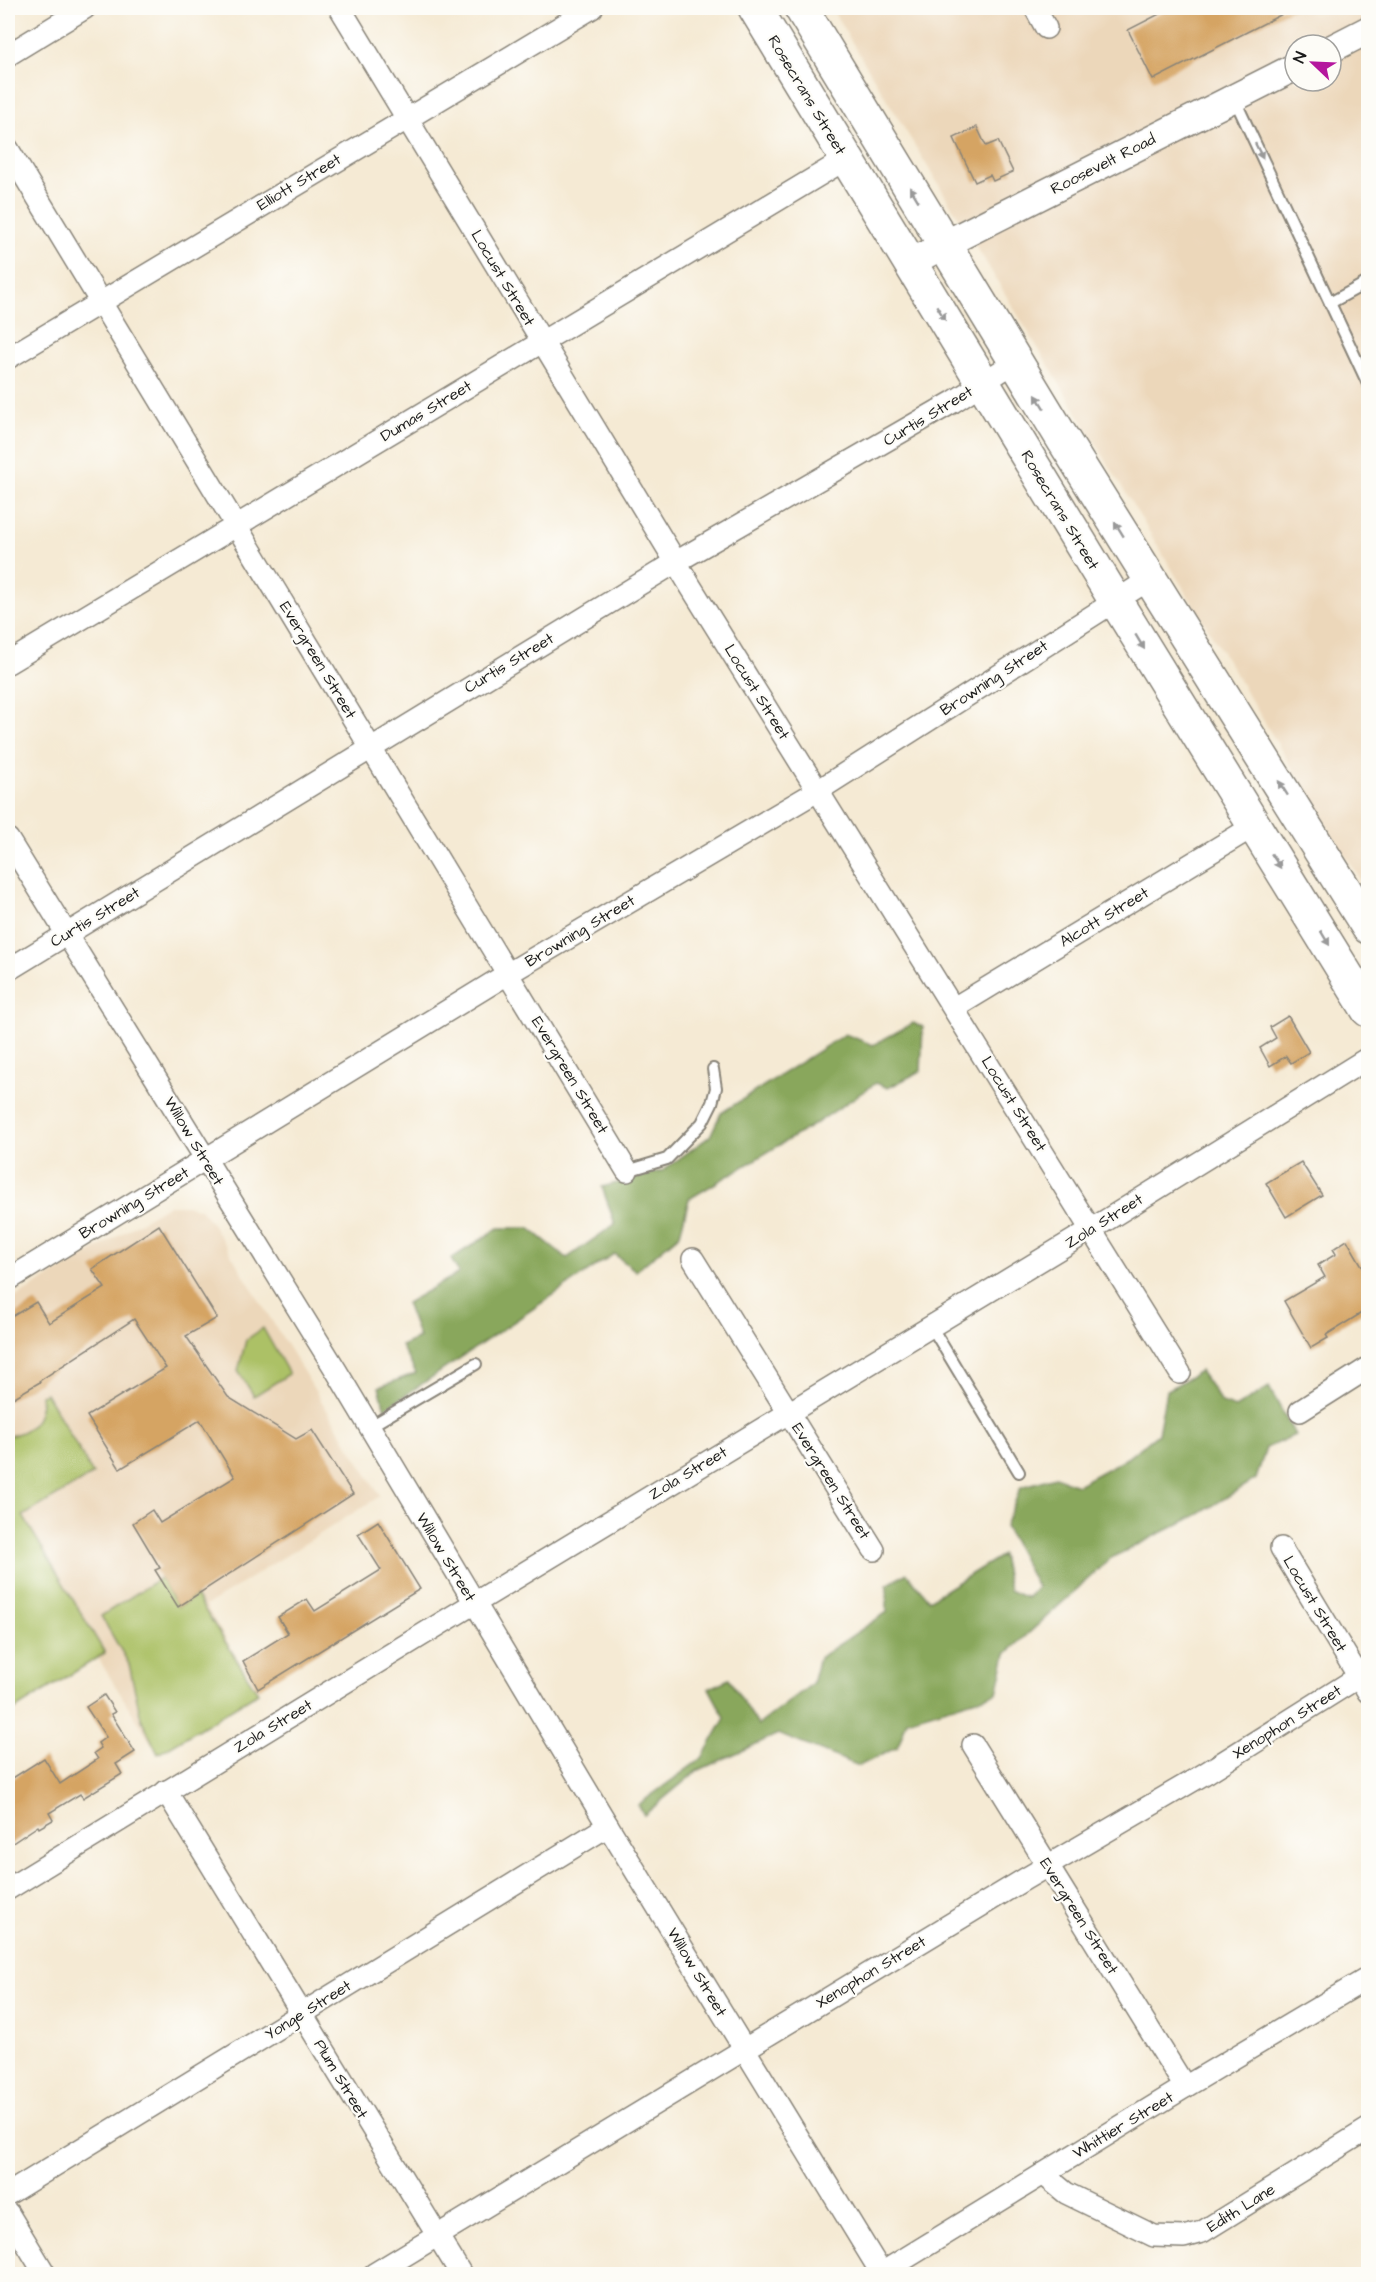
<svg xmlns="http://www.w3.org/2000/svg" width="1376" height="2282" viewBox="0 0 1376 2282" font-family="'Architects Daughter',sans-serif">
	<style>
		.built { fill: #ecd7ba; fill-rule: evenodd }
		.green { fill: #acc166; stroke: #646e41; stroke-width: 1.5 }
		.forest { fill: #89a75b; stroke: #52623c; stroke-width: 1.5 }
		.building { fill: #d5a463 }
		.lines { fill: none; stroke-linecap: round; stroke-linejoin: round }
		.service-casing { stroke: #888378; stroke-width: 14 }
		.minor-casing { stroke: #888378; stroke-width: 24 }
		.tertiary-casing { stroke: #888378; stroke-width: 30 }
		.primary-casing { stroke: #888378; stroke-width: 36 }
		.service { stroke: #fff; stroke-width: 10 }
		.minor { stroke: #fff; stroke-width: 21 }
		.tertiary { stroke: #fff; stroke-width: 27 }
		.primary { stroke: #fff; stroke-width: 33 }
		.oneway { fill: #999 }
		.labels { text-anchor: middle; dominant-baseline: central; stroke-width: 4.5; stroke-linejoin: round; paint-order: stroke }
		.street-label { font-size: 16px; fill: #1c1c1c; stroke: #fdfcf7 }
	</style>
	<rect width="100%" height="100%" fill="#fdfcf7"/>
	<filter id="ink" filterUnits="userSpaceOnUse"><feTurbulence type="fractalNoise" baseFrequency=".0167" numOctaves="2"/><feDisplacementMap in="SourceGraphic" scale="12" xChannelSelector="R" yChannelSelector="G"/><feConvolveMatrix kernelMatrix="1 2 1 2 8 2 1 2 1" color-interpolation-filters="sRGB"/></filter>
	<filter id="wash" filterUnits="userSpaceOnUse"><feTurbulence type="fractalNoise" baseFrequency=".008" numOctaves="4" result="noise"/><feDisplacementMap in="SourceGraphic" scale="24" xChannelSelector="R" yChannelSelector="G"/><feGaussianBlur stdDeviation="1.35" result="paint"/><feColorMatrix in="noise" values="0 0 0 0 0 0 0 0 0 0 0 0 0 0 0 0 0 1.4 0 .05"/><feComposite in="paint" operator="in"/></filter>
	<g filter="url(#wash)">
		<rect width="100%" height="100%" fill="#f5ead4"/>
		<g class="built">
			<path d="M831,8H1368V893L990,269ZM1295,45H1331V81H1295Z"/>
			<path d="M169,1205H186L200,1209L211,1222L380,1496L206,1606L258,1693L158,1754L98,1658L8,1714V1302Z"/>
		</g>
		<g class="green">
			<path d="M263,1328L289,1374L254,1396L238,1371L246,1340Z"/>
			<path d="M46,1393L93,1474L23,1516L105,1653L8,1714V1436C32,1432 42,1419 41,1395Z"/>
			<path d="M160,1578L178,1607L196,1596L258,1693L158,1754L141,1718L129,1664L101,1616Z"/>
		</g>
		<g class="forest">
			<path d="M913,1023L923,1027L921,1071L888,1088L876,1083L818,1122L689,1199L680,1234L636,1271L614,1254L385,1409L379,1387L416,1373L401,1346L419,1338L406,1303L459,1273L451,1259L498,1228H529L567,1258L615,1224L602,1187L662,1171L710,1136L721,1113L845,1034L873,1045Z"/>
			<path d="M1200,1371L1222,1403L1235,1408L1269,1387L1295,1435L1266,1448L1256,1479L1199,1514L1111,1558L1006,1654L997,1693L907,1720L898,1747L859,1766L778,1734L697,1771L644,1815L638,1805L702,1758L725,1718L709,1688L729,1679L758,1725L812,1684L819,1658L887,1612V1585L907,1573L929,1600L1002,1555L1009,1590L1027,1598L1037,1587L1005,1526L1021,1487L1055,1477L1077,1485L1127,1458L1158,1434L1166,1391Z"/>
		</g>
		<g id="blocks">
			<g class="building">
				<path d="M1171,8H1294L1153,80L1128,30Z"/>
				<path d="M977,127L986,146L998,141L1013,172L993,181L990,175L975,182L954,138Z"/>
				<path d="M1288,1016L1309,1052L1291,1063L1286,1056L1270,1066L1260,1048L1276,1038L1270,1027Z"/>
				<path d="M1301,1162L1322,1195L1286,1217L1266,1183Z"/>
				<path d="M159,1225L217,1318L186,1336L228,1397L296,1439L312,1430L353,1494L178,1607L155,1570L160,1568L133,1523L152,1510L160,1523L235,1477L200,1420L120,1469L87,1416L166,1368L134,1319L39,1381L40,1382L8,1401V1319L36,1302L49,1323L105,1288L92,1269Z"/>
				<path d="M1347,1240L1368,1276V1309L1326,1335L1328,1338L1311,1348L1284,1301L1325,1277L1318,1265L1336,1254L1333,1249Z"/>
				<path d="M378,1521L420,1589L258,1689L243,1661L288,1633L278,1617L307,1599L315,1611L381,1570L358,1534Z"/>
				<path d="M104,1695L115,1712L111,1714L135,1752L116,1764L122,1774L83,1798L80,1794L49,1813L53,1820L39,1828L38,1826L8,1846V1781L44,1758L60,1784L98,1759L94,1753L101,1748L98,1743L106,1737L86,1707Z"/>
			</g>
		</g>
	</g>
	<g filter="url(#ink)">
		<use href="#blocks" fill-opacity="0" stroke="#888378" stroke-width="1.5"/>
		<g class="lines">
			<defs>
				<g id="service">
					<path d="M1234,98L1368,384"/>
					<path d="M1330,303L1368,282"/>
					<path d="M627,1171L667,1159L702,1123L712,1103L716,1088L713,1069"/>
					<path d="M931,1326L1019,1472"/>
					<path d="M369,1427L476,1364"/>
				</g>
				<g id="minor">
					<path d="M340,8L691,587L1180,1373"/>
					<path d="M1035,8L1046,28"/>
					<path d="M8,55L85,8"/>
					<path d="M8,149L627,1171"/>
					<path d="M8,358L592,8"/>
					<path d="M8,663L846,159"/>
					<path d="M8,839L337,1372L608,1826L882,2274"/>
					<path d="M8,970L676,562L953,402L1015,362"/>
					<path d="M954,1008L1254,826"/>
					<path d="M693,1259L874,1550"/>
					<path d="M8,1280L509,973L819,790L1150,579"/>
					<path d="M1300,1411L1368,1368"/>
					<path d="M1281,1548L1368,1692"/>
					<path d="M973,1745L1185,2087"/>
					<path d="M166,1791L461,2274"/>
					<path d="M8,1889L440,1624L1092,1229L1368,1058"/>
					<path d="M1043,2174L1066,2193L1154,2236L1184,2237L1202,2232L1368,2129"/>
					<path d="M8,2194L608,1826"/>
					<path d="M8,2213L45,2274"/>
					<path d="M374,2274L1025,1879L1206,1773L1368,1671"/>
					<path d="M880,2274L1185,2087L1368,1978"/>
				</g>
				<g id="tertiary">
					<path d="M1331,49L1368,30"/>
					<path d="M911,263L945,244L1295,67"/>
				</g>
				<g id="primary">
					<path d="M755,8L1115,600L1368,1010"/>
					<path d="M801,8L1064,441L1368,927"/>
				</g>
			</defs>
			<use href="#service" class="service-casing"/>
			<use href="#minor" class="minor-casing"/>
			<use href="#tertiary" class="tertiary-casing"/>
			<use href="#primary" class="primary-casing"/>
			<use href="#service" class="service"/>
			<use href="#minor" class="minor"/>
			<use href="#tertiary" class="tertiary"/>
			<use href="#primary" class="primary"/>
		</g>
		<defs><path id="oneway-solid" d="M-6-.8H1V-3.2L6.5 0L1 3.2V.8H-6Z" transform="scale(1.5)"/></defs>
		<g class="oneway">
			<use href="#oneway-solid" transform="translate(1259 151) rotate(64)"/>
			<use href="#oneway-solid" transform="translate(914 194) rotate(-121)"/>
			<use href="#oneway-solid" transform="translate(941 313) rotate(59)"/>
			<use href="#oneway-solid" transform="translate(1040 402) rotate(-122)"/>
			<use href="#oneway-solid" transform="translate(1119 529) rotate(-122)"/>
			<use href="#oneway-solid" transform="translate(1140 642) rotate(59)"/>
			<use href="#oneway-solid" transform="translate(1283 788) rotate(-123)"/>
			<use href="#oneway-solid" transform="translate(1276 861) rotate(57)"/>
			<use href="#oneway-solid" transform="translate(1325 938) rotate(59)"/>
		</g>
	</g>
	<g class="labels">
		<g class="street-label">
			<text transform="translate(807 95) rotate(59)">Rosecrans Street</text>
			<text transform="translate(1103 164) rotate(-27)">Roosevelt Road</text>
			<text transform="translate(299 182) rotate(-31)">Elliott Street</text>
			<text transform="translate(503 278) rotate(59)">Locust Street</text>
			<text transform="translate(426 411) rotate(-31)">Dumas Street</text>
			<text transform="translate(928 416) rotate(-31)">Curtis Street</text>
			<text transform="translate(1060 510) rotate(59)">Rosecrans Street</text>
			<text transform="translate(318 660) rotate(59)">Evergreen Street</text>
			<text transform="translate(509 663) rotate(-31)">Curtis Street</text>
			<text transform="translate(994 678) rotate(-33)">Browning Street</text>
			<text transform="translate(757 692) rotate(58)">Locust Street</text>
			<text transform="translate(95 917) rotate(-31)">Curtis Street</text>
			<text transform="translate(1104 917) rotate(-31)">Alcott Street</text>
			<text transform="translate(580 931) rotate(-31)">Browning Street</text>
			<text transform="translate(570 1075) rotate(59)">Evergreen Street</text>
			<text transform="translate(1014 1104) rotate(58)">Locust Street</text>
			<text transform="translate(194 1141) rotate(59)">Willow Street</text>
			<text transform="translate(134 1203) rotate(-31)">Browning Street</text>
			<text transform="translate(1104 1221) rotate(-32)">Zola Street</text>
			<text transform="translate(688 1473) rotate(-31)">Zola Street</text>
			<text transform="translate(831 1481) rotate(58)">Evergreen Street</text>
			<text transform="translate(446 1557) rotate(59)">Willow Street</text>
			<text transform="translate(1315 1604) rotate(59)">Locust Street</text>
			<text transform="translate(1287 1722) rotate(-32)">Xenophon Street</text>
			<text transform="translate(273 1726) rotate(-31)">Zola Street</text>
			<text transform="translate(1079 1916) rotate(58)">Evergreen Street</text>
			<text transform="translate(697 1972) rotate(59)">Willow Street</text>
			<text transform="translate(871 1972) rotate(-31)">Xenophon Street</text>
			<text transform="translate(308 2010) rotate(-32)">Yonge Street</text>
			<text transform="translate(341 2079) rotate(59)">Plum Street</text>
			<text transform="translate(1123 2125) rotate(-31)">Whittier Street</text>
			<text transform="translate(1241 2208) rotate(-32)">Edith Lane</text>
		</g>
	</g>
	<rect width="1376" height="2282" fill="none" stroke="#fdfcf7" stroke-width="30"/>
	<g transform="translate(1313 63) rotate(293)"><circle r="28" fill="#fdfcf7" stroke="#a3a29f" stroke-width="1.5"/>
	<path d="M0-4.5L10 22L0 15L-10 22Z" fill="#b5179e"/>
	<text y="-9" font-size="16" font-weight="bold" text-anchor="middle" fill="#1c1c1c">N</text>
	</g>
</svg>
